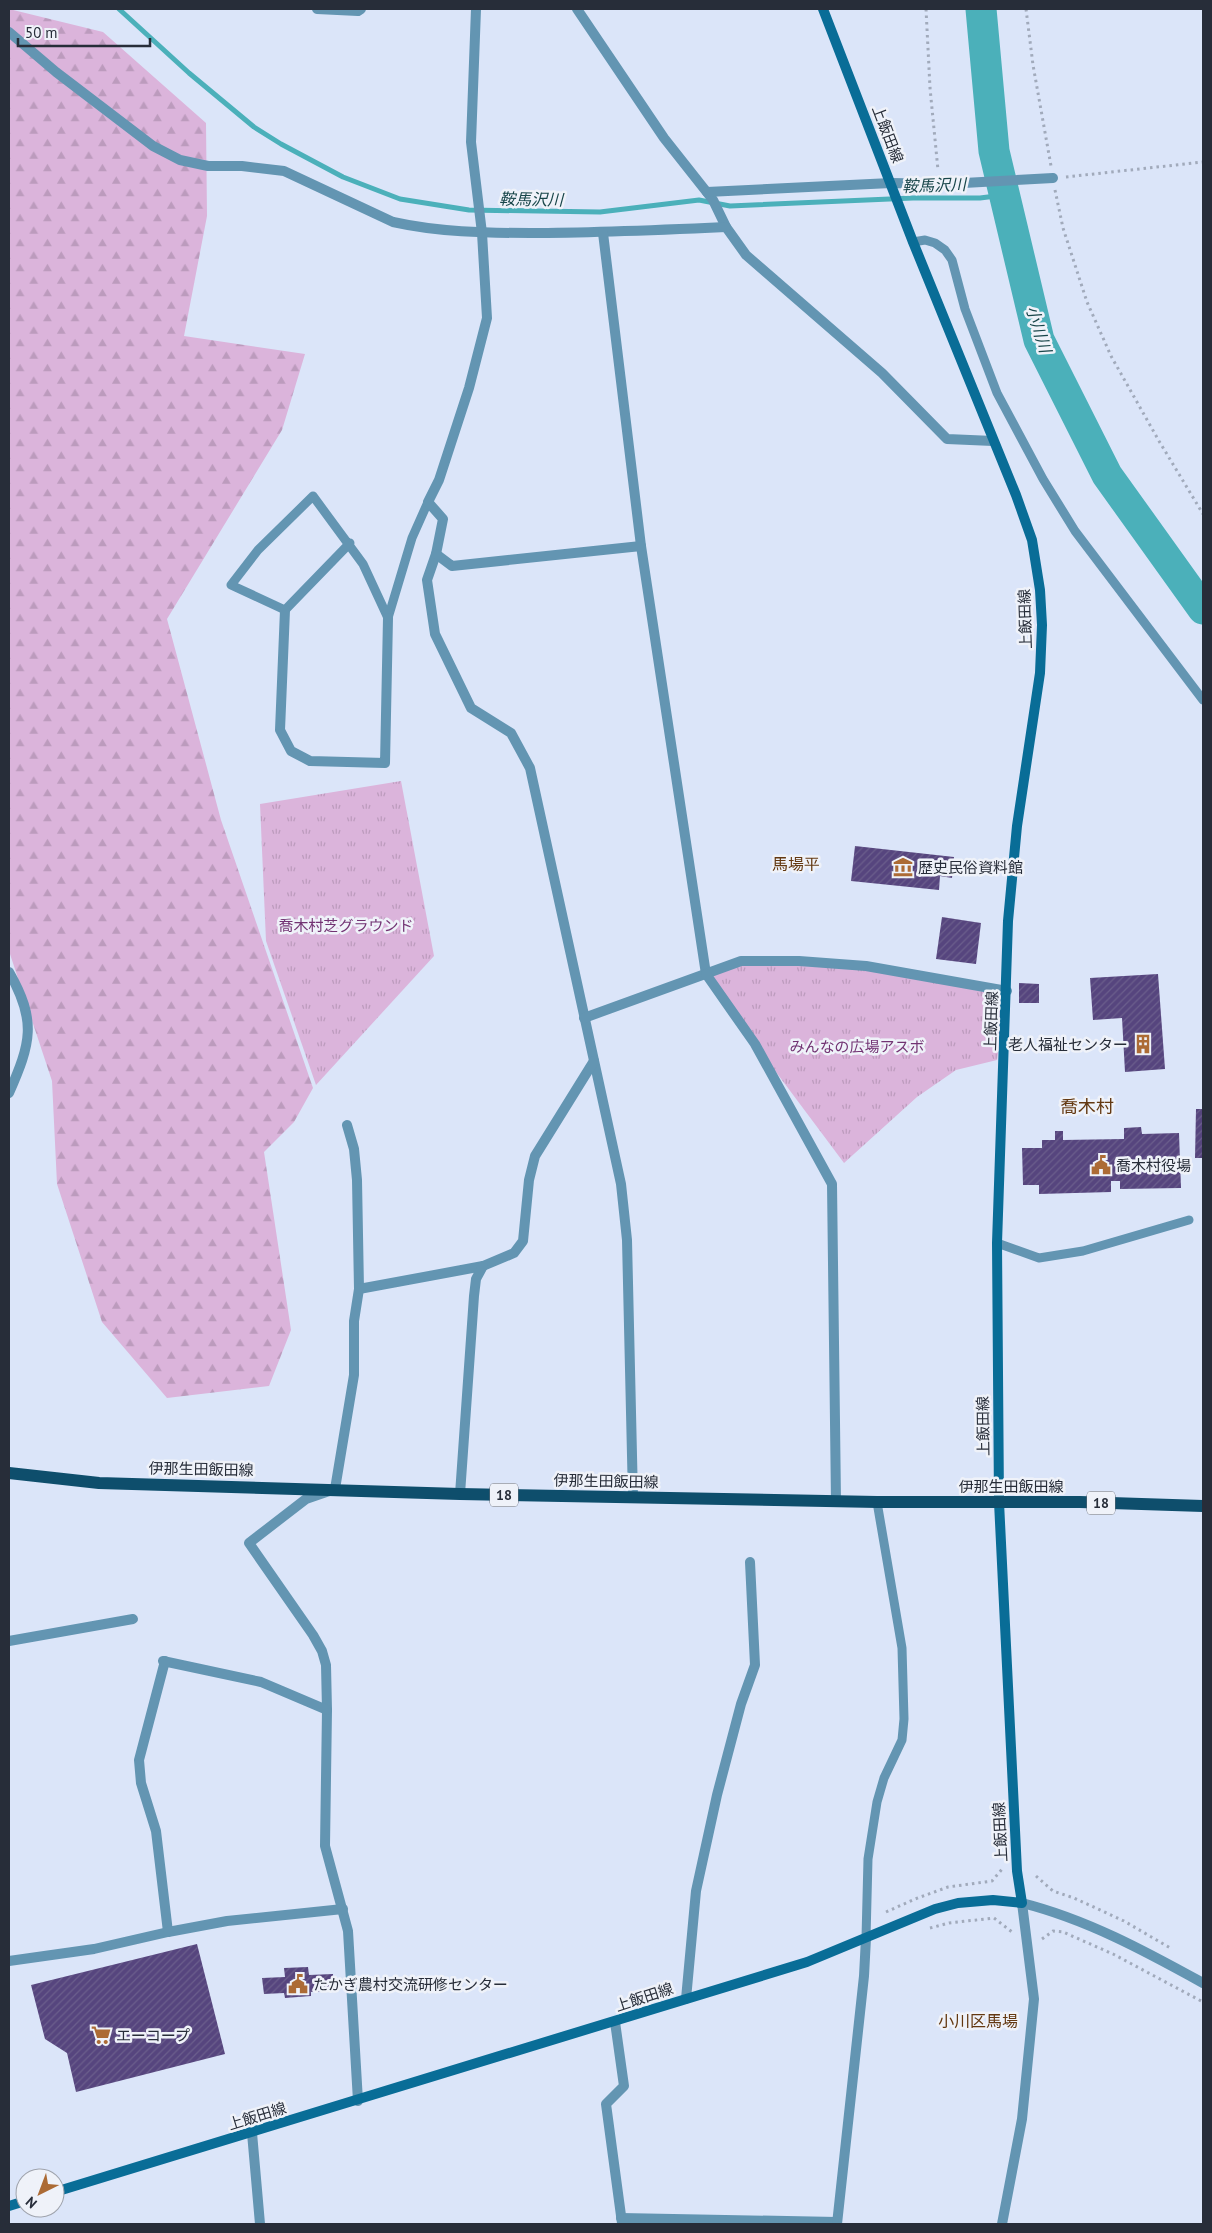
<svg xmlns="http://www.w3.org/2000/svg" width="1212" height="2233" viewBox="0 0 1212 2233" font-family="'PT Sans','Noto Sans JP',sans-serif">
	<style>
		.forest { fill: url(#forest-firs) }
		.park { fill: url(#park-tufts) }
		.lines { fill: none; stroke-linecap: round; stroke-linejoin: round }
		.stream { stroke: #4bb0ba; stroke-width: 5 }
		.river { stroke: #4bb0ba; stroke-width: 31 }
		.building { fill: url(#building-hatch) }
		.path { stroke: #a1aabb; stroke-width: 3; stroke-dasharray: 2.5 4; stroke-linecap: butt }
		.service { stroke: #6395b2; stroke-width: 9 }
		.minor { stroke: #6395b2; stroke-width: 10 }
		.tertiary { stroke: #6395b2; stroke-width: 10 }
		.secondary { stroke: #096d97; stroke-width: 10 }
		.primary { stroke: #0e4e6c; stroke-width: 12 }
		.labels { text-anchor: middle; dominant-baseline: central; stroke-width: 5; stroke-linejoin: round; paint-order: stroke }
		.shield { fill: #eff2f9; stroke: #636873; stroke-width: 1 }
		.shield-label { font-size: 14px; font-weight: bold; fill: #272d39 }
		.street-label { font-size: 15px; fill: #272d39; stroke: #eff2f9 }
		.poi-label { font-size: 15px; fill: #272d39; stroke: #eff2f9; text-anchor: start }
		.park-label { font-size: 15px; fill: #723373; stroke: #eff2f9 }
		.water-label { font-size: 16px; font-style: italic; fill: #19464a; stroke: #eff2f9 }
		.neighbourhood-label { font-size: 16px; fill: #633811; stroke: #eff2f9 }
		.quarter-label { font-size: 18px; fill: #633811; stroke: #eff2f9 }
	</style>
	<defs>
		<pattern id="forest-firs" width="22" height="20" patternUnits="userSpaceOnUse" patternTransform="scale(1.25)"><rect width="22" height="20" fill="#dbb4db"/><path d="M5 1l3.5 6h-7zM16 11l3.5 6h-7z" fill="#bc9bbd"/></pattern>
		<pattern id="park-tufts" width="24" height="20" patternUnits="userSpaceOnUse" patternTransform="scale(1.25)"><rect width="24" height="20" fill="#dbb4db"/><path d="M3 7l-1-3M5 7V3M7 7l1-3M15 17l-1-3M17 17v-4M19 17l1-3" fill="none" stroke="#bc9bbd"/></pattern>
		<pattern id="building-hatch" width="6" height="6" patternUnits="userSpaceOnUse" patternTransform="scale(1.25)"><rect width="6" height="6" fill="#56457e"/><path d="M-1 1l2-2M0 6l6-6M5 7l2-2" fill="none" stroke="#6b5e8c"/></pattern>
	</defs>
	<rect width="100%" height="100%" fill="#dbe5f9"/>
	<path class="forest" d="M9,9L103,32L206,123L207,216L184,336L305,354L282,430L167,619L221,820L313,1088L294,1122L264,1152L291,1330L269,1386L167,1398L102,1322L57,1184L52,1081L9,951Z"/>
	<g class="park">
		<path d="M401,781L434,956L316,1085L266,941L260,804Z"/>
		<path d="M744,961L860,967L1007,991L997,1060L956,1070L917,1097L844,1163L755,1044L711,975Z"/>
	</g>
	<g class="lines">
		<path class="stream" d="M119,9L189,73L254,127L281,144L343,177L400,199L469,210L600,212L699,200L730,206L913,198H980L1004,195"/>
		<path class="river" d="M981,9L994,151L1039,340L1107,475L1203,609"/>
	</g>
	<g class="building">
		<path d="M855,846L954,857L952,878L940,876L939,890L851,881Z"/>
		<path d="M942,917L981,923L976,964L936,959Z"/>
		<path d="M1158,974L1165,1069L1125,1072L1122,1018L1093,1020L1090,978Z"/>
		<path d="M1019,983L1039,984V1003H1019Z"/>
		<path d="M1196,1109H1203V1158H1195Z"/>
		<path d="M1141,1127L1142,1134L1179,1133L1181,1188L1120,1189V1181H1111V1192L1039,1194V1185H1023L1022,1148H1042V1140H1055V1131H1063V1140L1124,1139V1128Z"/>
		<path d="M197,1944L225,2054L76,2092L67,2053L45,2039L31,1985Z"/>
		<path d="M308,1967L309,1975L333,1974L334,1991L311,1992V1996L285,1998L284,1993L264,1994L262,1978L285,1977L284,1968Z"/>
	</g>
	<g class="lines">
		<g class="path">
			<path d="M926,9L930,88L938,170"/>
			<path d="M1026,9L1033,65L1051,166"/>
			<path d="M1066,177L1203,162"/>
			<path d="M1055,190L1063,228L1087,302L1111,356L1159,441L1203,514"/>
			<path d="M1036,1876L1053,1891L1074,1898L1124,1921L1172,1949"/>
			<path d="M886,1912L915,1899L948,1887L992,1881L1003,1868"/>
			<path d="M930,1928L949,1923L994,1918L1012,1932"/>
			<path d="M1042,1939L1053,1931L1063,1932L1113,1954L1203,2002"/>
			<path d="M32,2212L46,2208"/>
		</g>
		<g class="service">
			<path d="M913,242L925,240L935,243L945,250L952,260L965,309L997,393L1043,479L1075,531L1203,700"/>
			<path d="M350,543L285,610L231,585L258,550L313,496L363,564L388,618"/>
			<path d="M388,618L412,538L428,502"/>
			<path d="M997,1243L1039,1258L1083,1251L1189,1220"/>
			<path d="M866,1938L868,1859L877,1802L884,1778L902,1740L904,1719L902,1648L877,1502"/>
		</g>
		<g class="minor">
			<path d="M317,9L358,11L361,9"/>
			<path d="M476,9L471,142L482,233L487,318L469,388L439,480L428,502L443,519L436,554L427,580L435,634L471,708L511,733L530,768L621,1184L627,1240L633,1498"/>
			<path d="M577,9L664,138L713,200L726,227L746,255L882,373L947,439L993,441"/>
			<path d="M9,32L56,72L153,146L180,160L208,166H242L284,171L393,222C438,232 485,233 530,233C596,233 661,230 726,227"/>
			<path d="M707,192L891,183L946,184L1053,178"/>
			<path d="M603,233L641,546L706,974"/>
			<path d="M436,554L452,566L641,546"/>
			<path d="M285,610L280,730L291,751L310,761L385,763L388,618"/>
			<path d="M9,972C37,1021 31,1043 9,1093"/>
			<path d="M584,1018L741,961H799L866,966L1007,991"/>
			<path d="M347,1125L354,1149L357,1180L359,1289L354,1321V1375L335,1489L306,1499L249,1543L313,1635L322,1651L326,1665L327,1710L325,1846L348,1931L358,2101"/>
			<path d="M359,1289L483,1266L514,1253L523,1241L529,1180L535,1156L594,1061"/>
			<path d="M460,1494L474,1296L476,1279L483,1266"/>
			<path d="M9,1641L133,1619"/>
			<path d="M163,1661L261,1682L327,1710"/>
			<path d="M165,1661L139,1760L141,1783L156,1831L168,1932"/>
			<path d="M9,1961L94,1949L168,1932L227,1921L343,1909"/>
			<path d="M686,1999L696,1891L717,1795L741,1704L755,1665L750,1562"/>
			<path d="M615,2022L624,2086L606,2104L622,2223"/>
			<path d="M252,2133L260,2224"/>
			<path d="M621,2218L837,2222"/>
			<path d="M837,2224L864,1976L866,1938"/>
			<path d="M1002,2224L1022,2119L1034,1999L1022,1903"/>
		</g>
		<g class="tertiary">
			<path d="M706,974L755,1044L832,1184L836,1501"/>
			<path d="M1022,1903C1086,1919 1145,1951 1203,1983"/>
		</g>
		<g class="secondary">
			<path d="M55,2192L807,1962L935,1909L958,1903L993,1900L1022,1903L1017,1871L999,1502L997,1243L1008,921L1017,826L1040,673L1042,625L1040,590L1032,540L1016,495L913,242L823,9"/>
			<path d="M9,2206L25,2201"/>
		</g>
		<path class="primary" d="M9,1473L99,1483L460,1494L877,1502H1080L1203,1506"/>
	</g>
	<defs>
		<symbol id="museum-bare" viewBox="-9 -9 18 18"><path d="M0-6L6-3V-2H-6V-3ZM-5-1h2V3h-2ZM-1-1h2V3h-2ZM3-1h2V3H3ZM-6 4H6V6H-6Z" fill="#ac6b35" stroke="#eff2f9" stroke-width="2.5" paint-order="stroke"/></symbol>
		<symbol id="building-bare" viewBox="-9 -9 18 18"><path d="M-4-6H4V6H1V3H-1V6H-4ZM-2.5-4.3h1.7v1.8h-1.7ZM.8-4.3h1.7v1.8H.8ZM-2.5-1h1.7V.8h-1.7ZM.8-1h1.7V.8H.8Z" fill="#ac6b35" stroke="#eff2f9" stroke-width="2.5" paint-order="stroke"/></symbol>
		<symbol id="civic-bare" viewBox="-9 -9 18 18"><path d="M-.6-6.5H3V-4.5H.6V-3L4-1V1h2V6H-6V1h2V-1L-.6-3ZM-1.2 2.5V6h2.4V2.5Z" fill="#ac6b35" stroke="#eff2f9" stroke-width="2.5" paint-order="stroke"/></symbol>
		<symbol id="supermarket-bare" viewBox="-9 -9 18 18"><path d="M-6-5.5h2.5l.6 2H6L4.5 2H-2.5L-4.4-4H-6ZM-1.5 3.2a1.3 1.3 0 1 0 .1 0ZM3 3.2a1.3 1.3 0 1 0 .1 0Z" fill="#ac6b35" stroke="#eff2f9" stroke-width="2.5" paint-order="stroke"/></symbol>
	</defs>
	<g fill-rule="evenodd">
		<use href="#museum-bare" x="889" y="853" width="28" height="28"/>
		<use href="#building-bare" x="1129" y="1030" width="28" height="28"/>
		<use href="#civic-bare" x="1087" y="1151" width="28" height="28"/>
		<use href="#civic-bare" x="284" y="1970" width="28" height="28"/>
		<use href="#supermarket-bare" x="87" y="2021" width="28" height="28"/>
	</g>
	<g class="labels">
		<g class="shield">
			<rect x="490" y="1483.5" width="28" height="23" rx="4"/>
			<rect x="1087" y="1491.5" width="28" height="23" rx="4"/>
		</g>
		<g class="shield-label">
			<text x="504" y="1495">18</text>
			<text x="1101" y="1503">18</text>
		</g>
		<g class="street-label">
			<text transform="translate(888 134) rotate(69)">上飯田線</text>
			<text transform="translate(1025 619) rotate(-92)">上飯田線</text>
			<text transform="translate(991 1021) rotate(-88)">上飯田線</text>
			<text transform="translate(983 1426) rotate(-91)">上飯田線</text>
			<text transform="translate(201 1469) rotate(1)">伊那生田飯田線</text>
			<text transform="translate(606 1481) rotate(1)">伊那生田飯田線</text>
			<text x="1011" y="1486">伊那生田飯田線</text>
			<text transform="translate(1000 1832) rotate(-93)">上飯田線</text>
			<text transform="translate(644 1997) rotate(-18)">上飯田線</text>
			<text transform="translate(257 2116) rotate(-17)">上飯田線</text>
		</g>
		<g class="poi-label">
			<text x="918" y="867">歴史民俗資料館</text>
			<text x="1128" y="1044" text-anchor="end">老人福祉センター</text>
			<text x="1116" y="1165">喬木村役場</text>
			<text x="313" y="1984">たかぎ農村交流研修センター</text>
			<text x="116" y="2035">エーコープ</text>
		</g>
		<g class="park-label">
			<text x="346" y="925">喬木村芝グラウンド</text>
			<text x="857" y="1046">みんなの広場アスボ</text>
		</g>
		<g class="water-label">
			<text transform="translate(934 185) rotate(-2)">鞍馬沢川</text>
			<text transform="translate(531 199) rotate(1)">鞍馬沢川</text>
			<text transform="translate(1039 329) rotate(72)">小川川</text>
		</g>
		<g class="neighbourhood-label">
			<text x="796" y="864">馬場平</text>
			<text x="978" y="2021">小川区馬場</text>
		</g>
		<g class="quarter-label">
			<text x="1087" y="1106">喬木村</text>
		</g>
	</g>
	<rect width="1212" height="2233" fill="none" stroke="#272d39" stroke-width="20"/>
	<g transform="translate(40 2193) rotate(222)"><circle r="24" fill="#eff2f9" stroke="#9fa3ac"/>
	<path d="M0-4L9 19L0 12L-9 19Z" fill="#ac6b35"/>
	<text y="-8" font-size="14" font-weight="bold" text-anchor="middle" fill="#272d39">N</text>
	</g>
	<path d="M18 38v8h132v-8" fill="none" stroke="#272d39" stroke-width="2.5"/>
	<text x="25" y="38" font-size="15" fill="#272d39" stroke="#eff2f9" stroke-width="4" paint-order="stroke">50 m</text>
</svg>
